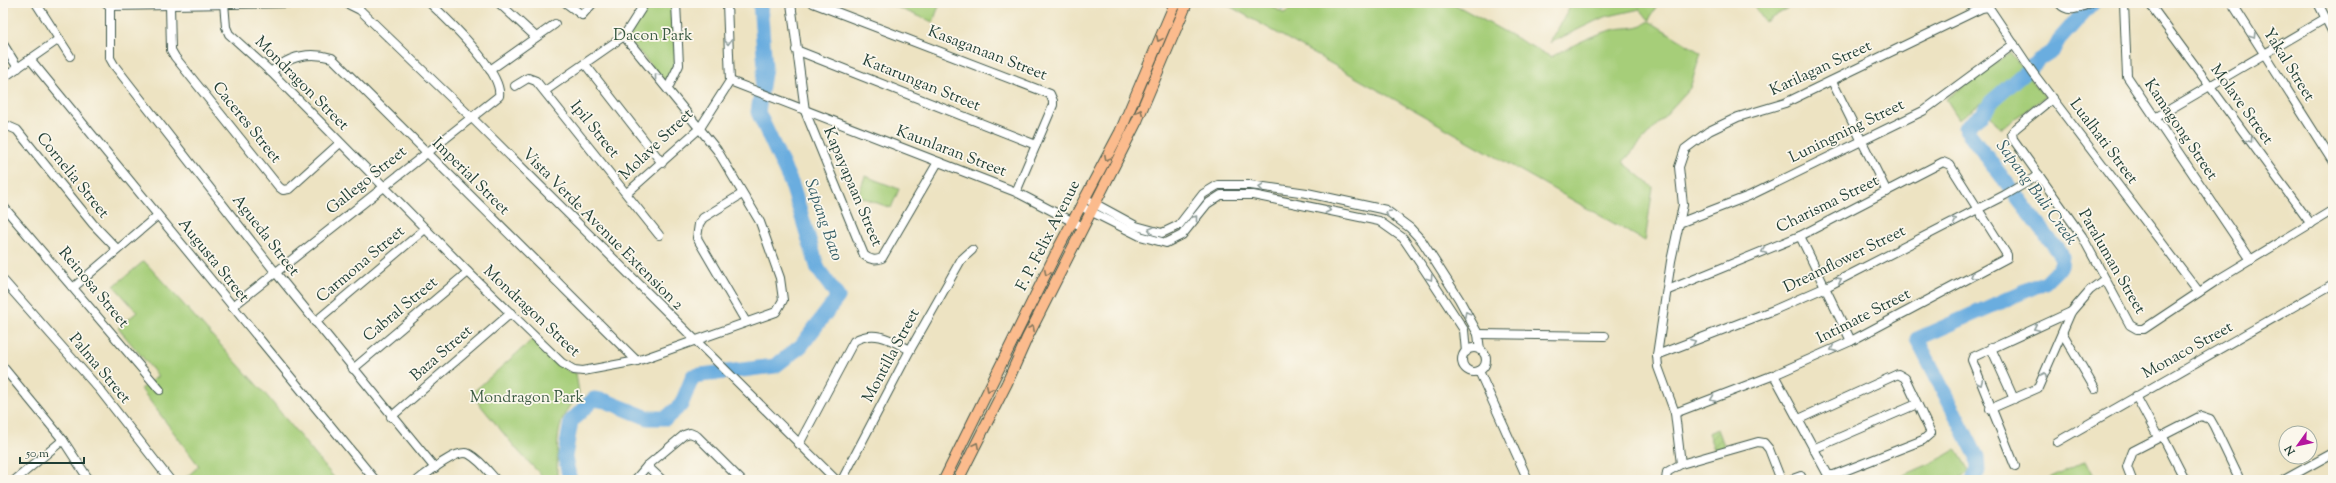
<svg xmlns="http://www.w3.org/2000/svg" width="2336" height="483" viewBox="0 0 2336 483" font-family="'Sorts Mill Goudy',serif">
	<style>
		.green { fill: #a6ce79; stroke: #628656 }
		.garden { fill: url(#garden-furrows); stroke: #628656 }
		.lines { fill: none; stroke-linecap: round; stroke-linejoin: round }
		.stream { stroke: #6aaddf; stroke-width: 2.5 }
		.river { stroke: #6aaddf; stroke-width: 15 }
		.minor-casing { stroke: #3e5649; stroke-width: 10 }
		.major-casing { stroke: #3e5649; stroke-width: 12 }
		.minor { stroke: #fff; stroke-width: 8 }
		.major { stroke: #fbbb8d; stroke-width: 10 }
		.oneway { stroke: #8f9e9a }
		.oneway2 { stroke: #82765c }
		.labels { text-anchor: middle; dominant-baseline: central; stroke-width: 3.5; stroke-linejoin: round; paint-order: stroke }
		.park-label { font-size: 16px; fill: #3a5a42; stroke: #fbf7ec }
		.street-label { font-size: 16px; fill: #1f3d34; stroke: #fbf7ec }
		.water-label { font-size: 17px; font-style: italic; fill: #365f67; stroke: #fbf7ec }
	</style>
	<defs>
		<pattern id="garden-furrows" width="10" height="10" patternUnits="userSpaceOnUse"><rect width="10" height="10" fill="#a6ce79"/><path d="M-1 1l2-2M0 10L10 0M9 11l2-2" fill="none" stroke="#87a864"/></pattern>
	</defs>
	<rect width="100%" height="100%" fill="#fbf7ec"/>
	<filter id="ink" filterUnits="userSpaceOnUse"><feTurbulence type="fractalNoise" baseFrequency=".025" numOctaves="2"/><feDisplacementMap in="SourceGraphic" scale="8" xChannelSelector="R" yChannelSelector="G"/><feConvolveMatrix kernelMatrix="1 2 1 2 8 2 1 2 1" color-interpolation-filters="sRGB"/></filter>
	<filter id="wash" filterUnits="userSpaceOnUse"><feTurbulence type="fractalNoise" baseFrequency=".012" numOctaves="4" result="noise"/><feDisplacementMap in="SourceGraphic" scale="16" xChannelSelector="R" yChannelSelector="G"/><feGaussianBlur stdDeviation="0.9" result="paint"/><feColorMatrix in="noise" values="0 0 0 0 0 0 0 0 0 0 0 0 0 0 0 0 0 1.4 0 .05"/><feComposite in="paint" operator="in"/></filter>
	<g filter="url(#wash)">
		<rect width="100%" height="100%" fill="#ede3c2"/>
		<g class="green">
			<path d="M651,3H672L676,62L667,83L626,37Z"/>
			<path d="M886,3H940L933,22Z"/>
			<path d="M1224,3H1266L1285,14L1294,3H1452L1551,57C1572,46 1593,34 1616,29C1627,27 1640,29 1649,21L1701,53L1690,88L1623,162L1653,187L1645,241Z"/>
			<path d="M1572,3H1658L1649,20L1640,9L1604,17L1550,43Z"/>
			<path d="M1752,3H1794L1795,4L1765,22Z"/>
			<path d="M2010,52L2045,97L2000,129L1982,103L1959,119L1946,99Z"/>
			<path d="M865,176L899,189L891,208L858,196Z"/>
			<path d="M144,261L267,396L336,480H183L199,466L141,389L158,376L118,328L137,312L114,286Z"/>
			<path d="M534,338L568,371L576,373L579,393C554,423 558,440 557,476L561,480H546L519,452L471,394Z"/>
			<path d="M1956,449L1970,472L1955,480H1893L1936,461Z"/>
			<path d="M2086,460L2096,480H2044Z"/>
		</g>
		<path class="garden" d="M1718,429L1725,448L1715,452L1708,433Z"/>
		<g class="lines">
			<path class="stream" d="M1282,9L1287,3"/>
			<g class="river">
				<path d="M570,480L565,457L571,421L594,399L606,401L648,418H666L681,405L693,376L775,366L801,346L838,297L818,269L792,185L758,112L765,67L760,3"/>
				<path d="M1973,480L1978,470L1977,457L1917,339L2045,282L2061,266L2062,256L1965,128L1984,113L1991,102L2039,60L2053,51L2059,40L2092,3"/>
			</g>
		</g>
	</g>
	<g filter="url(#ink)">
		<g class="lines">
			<defs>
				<g id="minor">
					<path d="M36,3L70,56"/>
					<path d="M106,3L110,6L295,3"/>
					<path d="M224,3L226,27L229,34L271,72L468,272L562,363L574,370L583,371L637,361L776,312L783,300L780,278L760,222L717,150L624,36"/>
					<path d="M346,3L360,10L471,117L836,480"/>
					<path d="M499,3L536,37"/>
					<path d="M566,3L582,15L593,3"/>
					<path d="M791,3L805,111L864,255C870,260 875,261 882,258L938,162"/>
					<path d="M813,3L1050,94L1053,101V105L1016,192"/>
					<path d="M2059,3C2068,14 2080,8 2090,3"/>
					<path d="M2124,3L2127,76L2251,260"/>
					<path d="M2149,3L2311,224"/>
					<path d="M2232,3L2333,162"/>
					<path d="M2318,3L2333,33"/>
					<path d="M170,5L171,50L175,57L279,187L283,190L289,189L340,143"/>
					<path d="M110,6V58L114,65L276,273L435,468"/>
					<path d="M3,44L18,68"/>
					<path d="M796,50L1036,145"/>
					<path d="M30,59L375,480"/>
					<path d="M585,64L662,163"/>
					<path d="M490,70L555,24"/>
					<path d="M271,72C289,56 309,51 332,58L637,361"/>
					<path d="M3,78L59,39"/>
					<path d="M730,81L1016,192L1083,227"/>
					<path d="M1832,81L1887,192"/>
					<path d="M515,86L528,78L536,81L659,235"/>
					<path d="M668,88L679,65L676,3"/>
					<path d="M545,91L624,36L645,3"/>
					<path d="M2053,98L2015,129L2012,133L2013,139L2082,236L2130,325L2137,329H2144L2219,279L2333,210"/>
					<path d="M2155,118L2326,18"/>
					<path d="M3,124L17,130L93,224L117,249"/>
					<path d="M627,193L700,128L730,81L727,3"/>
					<path d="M742,194L703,218L699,224L697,238L746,322"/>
					<path d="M1090,201L1136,226L1162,233L1179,225L1203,194L1218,185H1250L1307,193L1386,210L1410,228L1422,241L1459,299L1478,334L1480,350"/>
					<path d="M3,206L160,390"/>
					<path d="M1080,206L1140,236L1166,243L1182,235L1207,204L1221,195H1253L1379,221L1403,238L1424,269L1464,330L1466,352"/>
					<path d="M1679,223L1749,196L1923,111L2014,44"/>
					<path d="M1800,236L1851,341"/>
					<path d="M3,280L99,389L170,480"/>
					<path d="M74,287L157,216"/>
					<path d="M1668,290L1800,236L1943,162L1950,165L2007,255V258L1851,341L1774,375L1675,413"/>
					<path d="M232,307L499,96C503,72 447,19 430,3"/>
					<path d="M315,322L425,229"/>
					<path d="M1478,334L1605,336"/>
					<path d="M2063,334L2095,389"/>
					<path d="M1991,348L2014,399"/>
					<circle cx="1474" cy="360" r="12"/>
					<path d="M1657,355L1774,310L1824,288L2005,195L2039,175"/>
					<path d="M3,367L63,440L89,480"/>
					<path d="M353,369L468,272"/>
					<path d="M1479,371L1528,480"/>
					<path d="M1774,375L1828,475H1834L1923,440L1931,433L1905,378L1898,374L1799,419"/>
					<path d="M2136,396L2158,437"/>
					<path d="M1990,409L2038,388L2071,312L2090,290L2105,279"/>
					<path d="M391,417L511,313"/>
					<path d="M2162,435L2185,480"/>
					<path d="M2057,442L2333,284"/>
					<path d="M799,444L854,341C875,329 891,340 910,350"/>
					<path d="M1813,449L1917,404"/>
					<path d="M1681,464L1758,442L1764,443L1769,449L1781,480"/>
					<path d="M647,466L662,480"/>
					<path d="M2015,466L1972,360L1973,357L2071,312"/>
					<path d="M15,480L63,440"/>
					<path d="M418,480C428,473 457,448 469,454C480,460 488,471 496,480"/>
					<path d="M635,480L647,466L684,435L690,433L697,436L741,480"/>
					<path d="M842,480L910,350L961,260L972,250"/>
					<path d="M1666,480L1667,472L1681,464L1675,413L1658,367L1657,355L1671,261L1683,205L1679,167L1685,149L1709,131L1738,117L1785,103L1982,8L1987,7L1990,9L2033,73L2199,292"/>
					<path d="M1790,480L1801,476"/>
					<path d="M2132,480L2127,467L2133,451L2201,416L2210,419L2214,426L2238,476V480"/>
					<path d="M2284,480L2333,453"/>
				</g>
				<g id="major">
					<path d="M944,480L1059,247L1120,132L1175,3"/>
					<path d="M958,480L1007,383L1027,338L1137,121L1187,3"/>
				</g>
			</defs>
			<use href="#minor" class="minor-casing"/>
			<use href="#major" class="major-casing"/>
			<use href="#minor" class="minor"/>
			<use href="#major" class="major"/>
		</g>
		<defs><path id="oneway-chevron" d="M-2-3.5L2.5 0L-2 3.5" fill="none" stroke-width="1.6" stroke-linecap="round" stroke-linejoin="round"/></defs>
		<g class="oneway">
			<use href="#oneway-chevron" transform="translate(2253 36) rotate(58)"/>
			<use href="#oneway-chevron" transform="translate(728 42) rotate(88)"/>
			<use href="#oneway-chevron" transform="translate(657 76) rotate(-130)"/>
			<use href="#oneway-chevron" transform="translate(2250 140) rotate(54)"/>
			<use href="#oneway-chevron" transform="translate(1261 187) rotate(-172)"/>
			<use href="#oneway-chevron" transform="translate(1328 210) rotate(11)"/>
			<use href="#oneway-chevron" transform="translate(1388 213) rotate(-150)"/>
			<use href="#oneway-chevron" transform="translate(1195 218) rotate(-52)"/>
			<use href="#oneway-chevron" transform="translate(1954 220) rotate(-27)"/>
			<use href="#oneway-chevron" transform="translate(1151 230) rotate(-165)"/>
			<use href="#oneway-chevron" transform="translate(1764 251) rotate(158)"/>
			<use href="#oneway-chevron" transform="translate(1973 276) rotate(152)"/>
			<use href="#oneway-chevron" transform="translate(1430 278) rotate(57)"/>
			<use href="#oneway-chevron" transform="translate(1839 280) rotate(-27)"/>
			<use href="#oneway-chevron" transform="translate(1467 314) rotate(-118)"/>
			<use href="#oneway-chevron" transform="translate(2036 328) rotate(155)"/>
			<use href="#oneway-chevron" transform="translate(1693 342) rotate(-21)"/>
			<use href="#oneway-chevron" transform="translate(1833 349) rotate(156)"/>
			<use href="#oneway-chevron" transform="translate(2044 375) rotate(-66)"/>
			<use href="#oneway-chevron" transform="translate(1980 383) rotate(67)"/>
			<use href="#oneway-chevron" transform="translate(1713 399) rotate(159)"/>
		</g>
		<g class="oneway2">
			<use href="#oneway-chevron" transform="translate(1159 39) rotate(114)"/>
			<use href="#oneway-chevron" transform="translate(1140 112) rotate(-68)"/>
			<use href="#oneway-chevron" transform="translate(1107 158) rotate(118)"/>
			<use href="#oneway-chevron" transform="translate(1047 273) rotate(116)"/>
			<use href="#oneway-chevron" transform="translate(1032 328) rotate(-63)"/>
			<use href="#oneway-chevron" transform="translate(989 389) rotate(116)"/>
			<use href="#oneway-chevron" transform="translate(976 445) rotate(-63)"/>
		</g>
	</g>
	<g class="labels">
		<g class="park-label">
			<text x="653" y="36">Dacon Park</text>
			<text x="527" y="398">Mondragon Park</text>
		</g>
		<g class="street-label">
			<text transform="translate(987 54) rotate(21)">Kasaganaan Street</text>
			<text transform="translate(2288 65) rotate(58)">Yakal Street</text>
			<text transform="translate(1821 69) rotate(-25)">Karilagan Street</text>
			<text transform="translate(301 84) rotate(45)">Mondragon Street</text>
			<text transform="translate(921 84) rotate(22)">Katarungan Street</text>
			<text transform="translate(2241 105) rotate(54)">Molave Street</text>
			<text transform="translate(246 123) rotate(51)">Caceres Street</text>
			<text transform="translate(594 130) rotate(51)">Ipil Street</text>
			<text transform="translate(2180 130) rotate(56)">Kamagong Street</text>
			<text transform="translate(1847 132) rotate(-26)">Luningning Street</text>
			<text transform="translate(2103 142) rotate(53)">Lualhati Street</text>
			<text transform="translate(657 145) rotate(-44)">Molave Street</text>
			<text transform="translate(951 152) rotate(21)">Kaunlaran Street</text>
			<text transform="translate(72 176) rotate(51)">Cornelia Street</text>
			<text transform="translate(470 177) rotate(45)">Imperial Street</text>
			<text transform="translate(367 181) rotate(-39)">Gallego Street</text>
			<text transform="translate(852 187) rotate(67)">Kapayapaan Street</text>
			<text transform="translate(1828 205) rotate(-26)">Charisma Street</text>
			<text transform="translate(602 230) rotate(45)">Vista Verde Avenue Extension 2</text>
			<text transform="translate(265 236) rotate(52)">Agueda Street</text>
			<text transform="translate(1049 236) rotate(-63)">F. P. Felix Avenue</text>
			<text transform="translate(1845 260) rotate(-26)">Dreamflower Street</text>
			<text transform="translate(213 261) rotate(51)">Augusta Street</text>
			<text transform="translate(2111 262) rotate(60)">Paraluman Street</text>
			<text transform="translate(361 265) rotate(-40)">Carmona Street</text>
			<text transform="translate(93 288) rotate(50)">Reinosa Street</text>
			<text transform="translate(401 310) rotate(-40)">Cabral Street</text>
			<text transform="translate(531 312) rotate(43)">Mondragon Street</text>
			<text transform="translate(1864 317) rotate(-27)">Intimate Street</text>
			<text transform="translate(2188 351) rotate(-29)">Monaco Street</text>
			<text transform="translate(442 354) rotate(-41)">Baza Street</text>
			<text transform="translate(892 356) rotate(-62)">Montilla Street</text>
			<text transform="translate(99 369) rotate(50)">Palma Street</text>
		</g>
		<g class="water-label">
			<text transform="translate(2036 193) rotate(54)">Sapang Buli Creek</text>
			<text transform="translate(823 220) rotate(71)">Sapang Bato</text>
		</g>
	</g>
	<rect width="2336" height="483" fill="none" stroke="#fbf7ec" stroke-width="16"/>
	<g transform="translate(2298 445) rotate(237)"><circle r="19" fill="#fbf7ec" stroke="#a3ada2"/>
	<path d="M0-3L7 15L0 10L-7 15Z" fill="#b5179e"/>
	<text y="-6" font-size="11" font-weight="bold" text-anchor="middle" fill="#1f3d34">N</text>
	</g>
	<path d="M20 457v6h64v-6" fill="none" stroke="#1f3d34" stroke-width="2"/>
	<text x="26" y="457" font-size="12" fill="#1f3d34" stroke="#fbf7ec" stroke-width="3" paint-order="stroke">50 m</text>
</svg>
